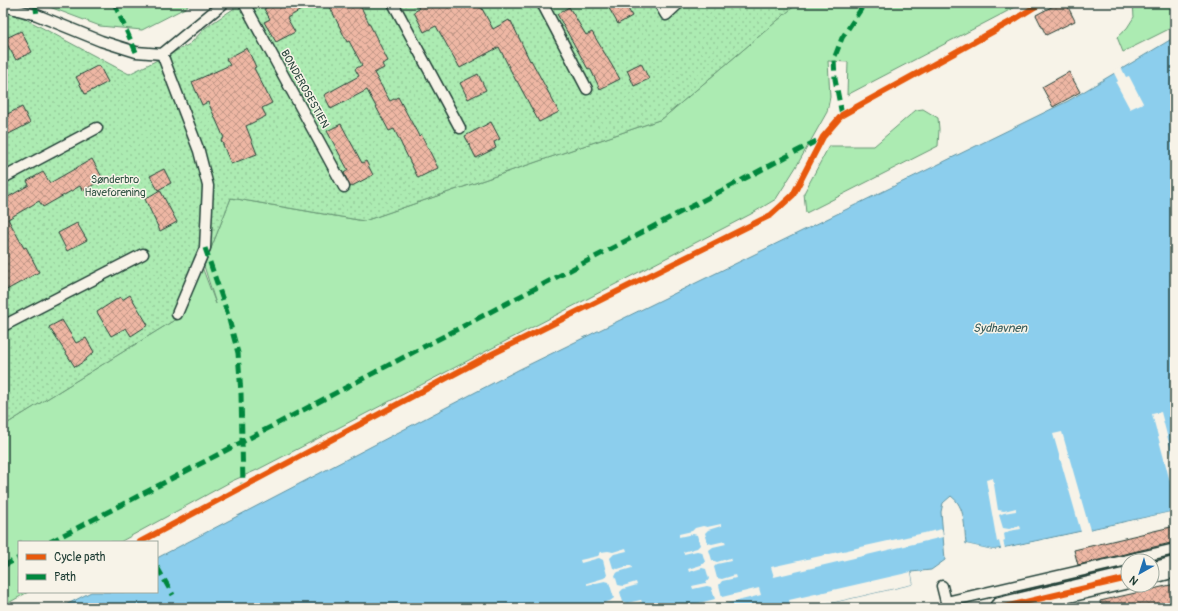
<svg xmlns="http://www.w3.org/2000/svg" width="1178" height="611" viewBox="0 0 1178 611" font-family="Pangolin,sans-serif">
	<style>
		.green { fill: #acebb2; stroke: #669473 }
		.garden { fill: url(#garden-dots); stroke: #669473 }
		.water { fill: #8cceed; stroke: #6094a3 }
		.pier { fill: #f7f3e8 }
		.building { fill: url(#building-cross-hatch); stroke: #1f3d34 }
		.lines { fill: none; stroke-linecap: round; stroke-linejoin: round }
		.lane-casing { stroke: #1f3d34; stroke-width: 13 }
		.street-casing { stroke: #1f3d34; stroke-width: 23 }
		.lane { stroke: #f7f3e8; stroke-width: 10 }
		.street { stroke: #f7f3e8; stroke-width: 20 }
		.quiet { stroke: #00873e; stroke-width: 5; stroke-dasharray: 10 5; stroke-linecap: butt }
		.cycleway-casing { stroke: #f7f3e8; stroke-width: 8 }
		.cycleway { stroke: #e8590c; stroke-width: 6 }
		.labels { text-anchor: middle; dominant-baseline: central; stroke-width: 3; stroke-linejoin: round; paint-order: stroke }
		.street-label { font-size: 11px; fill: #1f3d34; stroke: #f7f3e8 }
		.park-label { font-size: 11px; fill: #345747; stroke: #f7f3e8 }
		.water-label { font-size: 12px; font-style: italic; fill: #355a59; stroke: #f7f3e8 }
	</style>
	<defs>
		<pattern id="garden-dots" width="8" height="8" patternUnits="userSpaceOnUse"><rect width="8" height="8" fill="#acebb2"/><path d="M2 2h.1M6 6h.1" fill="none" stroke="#94ca9a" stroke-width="1.8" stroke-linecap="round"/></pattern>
		<pattern id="building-cross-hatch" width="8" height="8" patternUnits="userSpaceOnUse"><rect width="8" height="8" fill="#eeb7a4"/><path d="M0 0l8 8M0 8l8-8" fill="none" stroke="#c09686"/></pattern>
	</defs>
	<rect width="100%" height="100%" fill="#f7f3e8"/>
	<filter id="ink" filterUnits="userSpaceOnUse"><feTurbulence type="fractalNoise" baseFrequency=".025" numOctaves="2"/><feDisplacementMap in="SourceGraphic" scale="8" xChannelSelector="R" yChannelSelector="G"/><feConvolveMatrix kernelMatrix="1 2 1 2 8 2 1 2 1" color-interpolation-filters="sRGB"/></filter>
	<g filter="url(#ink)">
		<g class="green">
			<path d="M39,3H192L185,8L142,30L100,26Z"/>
			<path d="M798,3H1023L847,95L848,62L828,61L830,97L827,112L796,167L776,199L751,214L257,470L232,481L120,542H19V592H28L3,606V426L181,316L202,267L216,304L204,266L231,198L364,221L662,119Z"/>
			<path d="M1133,3H1175V26L1123,52L1117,37L1127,28L1134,17Z"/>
			<path d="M923,109L938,118L939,129L938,146L806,213L804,193L829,146H874L916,110Z"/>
		</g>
		<path class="garden" d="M242,3H798L662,119L364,221L231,198L204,266L202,267L181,316L3,426V12L22,17L91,54L129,74L190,44L205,28Z"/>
		<path class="water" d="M1175,37V511L993,550L966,544C964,527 966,507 951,496L943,503L941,512L945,560L931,570L911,572L913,584L809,608H60L91,592H157V558L520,369L1068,101Z"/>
		<g class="pier">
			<path d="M1121,67L1126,77L1129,76L1143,103L1130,109L1116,83L1118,81L1113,71Z"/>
			<path d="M1161,412L1175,466V500L1152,414Z"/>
			<path d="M1062,432L1090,530L1175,511V513L994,552L967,546L966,544L993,550L1001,549L999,541L997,542L986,480L993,478L998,510L1004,511L1016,508V511L1004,513L999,515L1003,528L1009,529L1020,526L1021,529L1009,531L1004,534L1005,540L1003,541L1005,548L1081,532L1053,434Z"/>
			<path d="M721,524V526L708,530L705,533L708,543L712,544L725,541L726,544L713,547L709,550L712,560L717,562L730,558L731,561L717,564L714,567L717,578L722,579L735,575L736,578L722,581L719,585L722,597L759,588L761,595L710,608H680L715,599L711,587L707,586L693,589L692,586L706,583L709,579L706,569L702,568L689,572L688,569L701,565L705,562L702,552L697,551L684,554L683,552L697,548L700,545L697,535L693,534L679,537V534L692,531L695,528L703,526L707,527Z"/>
			<path d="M942,529L943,537L774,577L771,567Z"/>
			<path d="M626,548L627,551L614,554L610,558L613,568L618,569L631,565L632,568L618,572L615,575L618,585L623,586L636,582L637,585L623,589L620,592L623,602L627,603L641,600L642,602L628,606L626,608H616L615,606L611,604L593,608V606L610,601L614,598L609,582L605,581L587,585V583L604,578L607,575L603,560L599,558L581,563L580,560L598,556L601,552L608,551L613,552Z"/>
			<path d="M911,572L913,584L809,608H791L789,600Z"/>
		</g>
		<g class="building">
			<path d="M274,3H313L287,18L295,32L276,42L264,22L270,19L264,9Z"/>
			<path d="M328,3H359L388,61L382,64L384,68L374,73L390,101L398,97L419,136L421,134L438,168L418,178L394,129L389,131L367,90L331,109L324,95L359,76L355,69L362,65L349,41L347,42Z"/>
			<path d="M416,3H479L493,29L509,20L510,22L511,21L530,61L531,60L559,112L539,122L517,81H516L499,47L460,68L436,26L424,32L414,12L419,9Z"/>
			<path d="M606,3H625L632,16L618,24Z"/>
			<path d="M1059,3H1066L1075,21L1046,35L1036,15Z"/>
			<path d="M569,7L586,35L592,32L620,79L600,89L590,68L588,69L557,14Z"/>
			<path d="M21,31L32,52L16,60L4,39Z"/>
			<path d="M247,48L256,67L254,68L272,103L262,108L266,116L246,126L257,154L231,164L221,140L224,138L208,102L202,105L192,82L230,65L226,59Z"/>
			<path d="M641,63L649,79L634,86L627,70Z"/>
			<path d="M99,65L108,82L85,94L76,77Z"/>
			<path d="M1069,72L1080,92L1053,107L1042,87Z"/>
			<path d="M478,74L486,90L468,99L460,83Z"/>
			<path d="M22,107L30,123L3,137V116Z"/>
			<path d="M491,122L500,139L494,142L496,148L476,158L465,136Z"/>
			<path d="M341,124L362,163L366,161L373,175L350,187L344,173L348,170L327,131Z"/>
			<path d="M92,159L103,179L83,191L80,186L43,207L39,201L8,219L24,248L26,247L39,272L3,292V200L29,185L27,181L43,172L50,183Z"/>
			<path d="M164,169L171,183L158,190L150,176Z"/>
			<path d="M160,190L177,222L160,231L145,199Z"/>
			<path d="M77,223L87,240L67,251L58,233Z"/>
			<path d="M130,295L148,325L131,336L126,328L111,336L97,312L120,297L122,300Z"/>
			<path d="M62,320L76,343L86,338L94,352L86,359V360L75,367L49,327Z"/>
			<path d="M1175,526V542L1078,565L1074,550Z"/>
			<path d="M1175,584V608H1101L1100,601Z"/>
		</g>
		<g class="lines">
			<defs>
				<g id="lane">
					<path d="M244,3L344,187"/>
					<path d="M393,3L460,128"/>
					<path d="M542,3L587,89"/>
					<path d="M659,3L666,15L679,3"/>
					<path d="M3,6L37,15L101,41L136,52L162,54L224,3"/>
					<path d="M162,54L199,151L208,186L205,248L177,314"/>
					<path d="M3,178L97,128"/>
					<path d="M3,326L143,254"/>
					<path d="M942,586L946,602L1175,549"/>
				</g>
				<g id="street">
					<path d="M1152,573L1175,567"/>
					<path d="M1000,608L1128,578"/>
				</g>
			</defs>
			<use href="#lane" class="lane-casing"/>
			<use href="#street" class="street-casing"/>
			<use href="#lane" class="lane"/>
			<use href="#street" class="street"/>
			<g class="quiet">
				<path d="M35,3L37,15"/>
				<path d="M114,3L136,52"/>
				<path d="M842,115L835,79L834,59L842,38L865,3"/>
				<path d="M205,248L227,312L238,353L241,393L243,487"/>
				<path d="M50,542L242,442L822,138"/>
				<path d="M3,566L19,558"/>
				<path d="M157,567L173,595"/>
			</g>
			<defs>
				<g id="cycleway">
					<path d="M140,542L486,357L771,215L793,195L823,137L842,115L1012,21L1041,3"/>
					<path d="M1000,608L1128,578"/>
				</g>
			</defs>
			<use href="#cycleway" class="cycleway-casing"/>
			<use href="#cycleway" class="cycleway"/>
		</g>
	</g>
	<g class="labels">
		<g class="street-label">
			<text transform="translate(305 89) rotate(61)">BONDEROSESTIEN</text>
		</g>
		<g class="park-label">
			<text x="115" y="179">Sønderbro<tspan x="115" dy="13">Haveforening</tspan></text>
		</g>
		<g class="water-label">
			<text x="1000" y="328">Sydhavnen</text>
		</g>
	</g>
	<rect width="1178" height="611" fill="none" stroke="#f7f3e8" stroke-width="16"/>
	<rect x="8" y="8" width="1162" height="595" fill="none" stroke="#1f3d34" stroke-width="1.5" filter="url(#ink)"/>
	<rect x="18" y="541" width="140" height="52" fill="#f7f3e8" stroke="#a1aaa0"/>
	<rect x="26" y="554" width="20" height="6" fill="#e8590c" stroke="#a1aaa0"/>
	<text x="54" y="561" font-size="12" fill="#1f3d34">Cycle path</text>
	<rect x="26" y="574" width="20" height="6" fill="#00873e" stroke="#a1aaa0"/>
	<text x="54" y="581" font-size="12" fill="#1f3d34">Path</text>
	<g transform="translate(1140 573) rotate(219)"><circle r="19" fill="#f7f3e8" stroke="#a1aaa0"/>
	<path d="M0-3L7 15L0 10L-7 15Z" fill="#1f6fb2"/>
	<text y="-6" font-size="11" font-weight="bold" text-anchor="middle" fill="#1f3d34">N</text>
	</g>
</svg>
